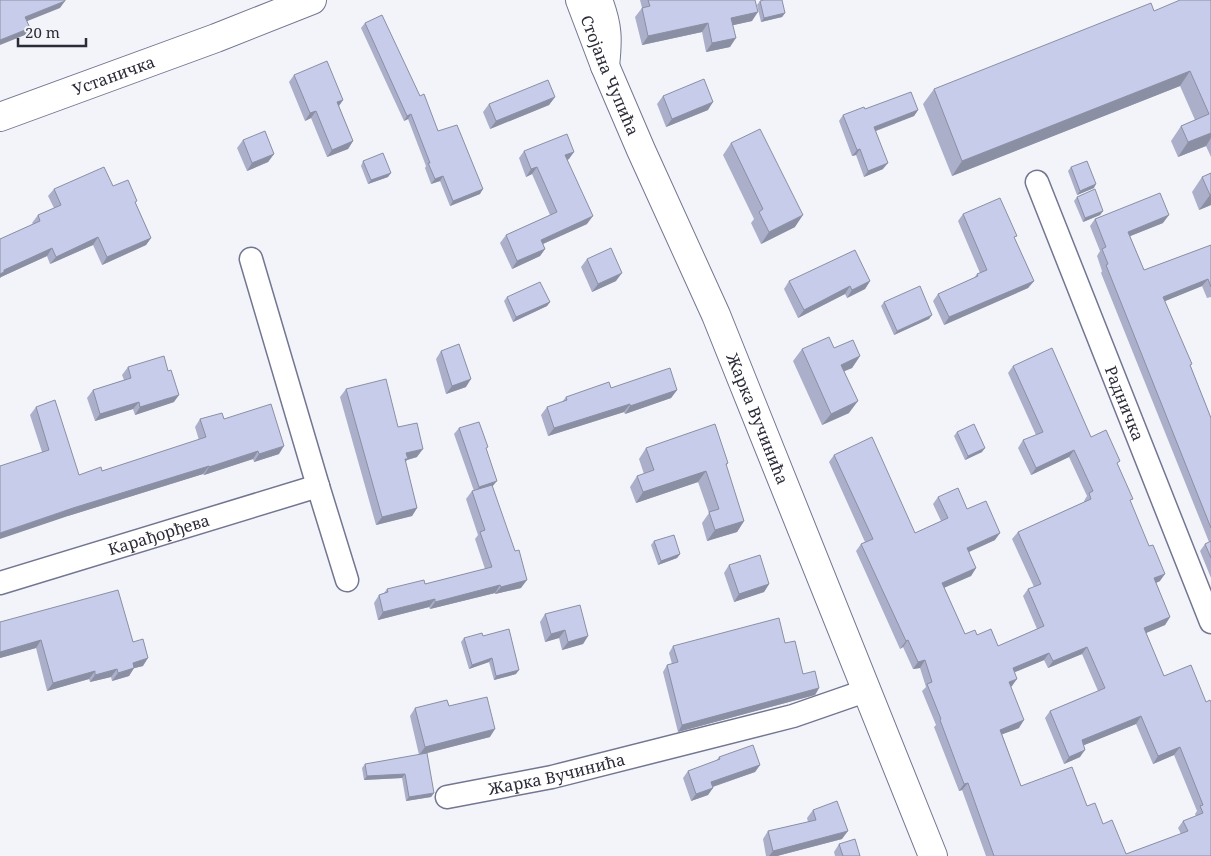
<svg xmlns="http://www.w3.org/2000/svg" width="1211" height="856" viewBox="0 0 1211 856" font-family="'Noto Serif',serif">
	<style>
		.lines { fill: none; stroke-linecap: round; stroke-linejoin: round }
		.minor-casing { stroke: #727691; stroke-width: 25 }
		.tertiary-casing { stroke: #727691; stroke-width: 30 }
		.primary-casing { stroke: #727691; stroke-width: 30 }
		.minor { stroke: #fff; stroke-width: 22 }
		.tertiary { stroke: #fff; stroke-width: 28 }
		.primary { stroke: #fff; stroke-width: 28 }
		.wall { fill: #abafc9; fill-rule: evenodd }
		.shaded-wall { fill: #8b8fa4 }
		.building { fill: #c7ccea; stroke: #8b8fa4; fill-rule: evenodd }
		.labels { text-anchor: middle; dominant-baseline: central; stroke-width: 4.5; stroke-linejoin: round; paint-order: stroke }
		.street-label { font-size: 16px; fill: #2b2c38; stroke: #f3f4fa }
	</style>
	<rect width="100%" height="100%" fill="#f3f4fa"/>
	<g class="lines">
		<defs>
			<g id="minor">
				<path id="s1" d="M1037,182L1211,622"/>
				<path d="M251,259L318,486L347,580"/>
				<path id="s2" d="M0,583L318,486"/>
				<path id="s3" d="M447,797L552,777L793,716L868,690"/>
			</g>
			<g id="tertiary">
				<path id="s4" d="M580,0L605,66L641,150L716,315L933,856"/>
			</g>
			<g id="primary">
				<path d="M598,0C608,26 608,39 605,66"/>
				<path id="s5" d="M0,117L216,38L312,0"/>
			</g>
		</defs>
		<use href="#minor" class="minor-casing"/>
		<use href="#tertiary" class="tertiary-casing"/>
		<use href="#primary" class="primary-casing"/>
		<use href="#minor" class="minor"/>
		<use href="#tertiary" class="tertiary"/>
		<use href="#primary" class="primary"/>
	</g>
	<g class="wall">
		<path d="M640,0H755L752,21L733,25L730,47L706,52L702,32L642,45L635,17L642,8Z"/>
		<path d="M1211,0V157L1206,146L1178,157L1171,141L1181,126L1195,120L1180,86L952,176L923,104L934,89L1154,11Z"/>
		<path d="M760,1L785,13L782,17L761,22L757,5Z"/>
		<path d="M365,23L420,96L438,131L480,194L450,206L440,181L431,184L425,168L426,166L408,119L404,121L361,28Z"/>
		<path d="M294,75L343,100L339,106L353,141L348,149L327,157L311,118L305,121L289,82Z"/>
		<path d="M663,96L708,110L666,127L657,104Z"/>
		<path d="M555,97L549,105L490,129L483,112L489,104Z"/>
		<path d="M865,109L918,110L914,116L876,131L883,169L864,177L856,155L852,156L839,121L843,115Z"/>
		<path d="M243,140L274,154L268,162L247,171L237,148Z"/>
		<path d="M731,143L795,227L761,244L751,223L754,219L723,155Z"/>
		<path d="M524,151L569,159L567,160L587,224L543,244L545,249L540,256L512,269L500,243L506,235L550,215L532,174L526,177L519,158Z"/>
		<path d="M363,161L388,177L368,184L361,166Z"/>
		<path d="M1071,167L1094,188L1077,195L1068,171Z"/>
		<path d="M1211,173V205L1199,210L1192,192L1202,177Z"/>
		<path d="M113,186L136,204L151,238L146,245L102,265L93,245L50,264L47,256L1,277L0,278V239L33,224L32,223L38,215L54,208L48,196L54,189Z"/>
		<path d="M1077,197L1103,211L1100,215L1083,222L1074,201Z"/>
		<path d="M963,214L1015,239L1034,281L1028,288L944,325L933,301L938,294L974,278L977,274L980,273L958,221Z"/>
		<path d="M1095,219L1163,223L1130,236L1144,270L1211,245V297L1207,298L1202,286L1165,301L1211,418V578L1200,551L1205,544L1209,542L1101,273L1102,271L1097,256L1100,251L1090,226Z"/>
		<path d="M587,259L616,281L592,292L581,267Z"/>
		<path d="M789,281H870L865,289L847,298L845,294L798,318L784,289Z"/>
		<path d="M507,297L550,302L547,306L513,322L504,301Z"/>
		<path d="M884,302L929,319L894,335L881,306Z"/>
		<path d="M834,348L860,356L852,368L844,371L849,413L822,425L793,361L802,349Z"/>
		<path d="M441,351L466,387L446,394L436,359Z"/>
		<path d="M1013,366L1091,437L1118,465L1130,502L1160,581L1156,583L1170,617L1165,625L1146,633L1164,676L1191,665L1211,856H986L962,790L959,791L934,727L936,725L922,691L926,687L920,668L913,669L903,647L900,649L856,551L861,544L865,542L829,462L834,455L915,533L941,521L933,504L938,497L967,509L995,540L969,552L976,568L971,576L944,587L965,634L977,635L998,646L1037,629L1023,596L1028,589L1034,587L1012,539L1018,532L1084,502V501L1087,496L1069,457L1031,475L1018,448L1023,440L1036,435L1008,373ZM1082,654L1098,691L1050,711L1045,718L1064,764L1080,757L1084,745L1136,724L1153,764L1174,755L1197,811L1195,814L1196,816L1183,821L1178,828L1181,834L1126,854L1103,824L1087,806L1021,786L1002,734L1019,728L1011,687L1012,686L1015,672L1044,660L1048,668Z"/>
		<path d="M128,367L174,402L135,415L133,409L95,421L87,398L93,390L124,380L122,375Z"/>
		<path d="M611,388L677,390L671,398L625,414L624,412L548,436L541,415L547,407L562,402L566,397Z"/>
		<path d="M346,389L398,427L417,457L407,460L405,462L417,508L412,516L376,525L340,397Z"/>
		<path d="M36,407L79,475L102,471L199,440L195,427L200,419H224L279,454L254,462L253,459L204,475L203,474L68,516L42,452L30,415Z"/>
		<path d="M459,428L486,450L492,487L521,588L495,594V593L430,609L429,607L378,620L374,603L379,595L384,593L387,589L425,584L485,569L475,539L478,535L466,499L472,491H474L454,434Z"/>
		<path d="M957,432L982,452L965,460L954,436Z"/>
		<path d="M646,448L728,463L726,466L744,521L737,532L707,541L702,523L709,513L698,482L636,503L630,487L637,476L644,474L639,459Z"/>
		<path d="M654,541L680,554L677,558L658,565L651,545Z"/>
		<path d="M729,565L769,584L764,592L734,602L724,573Z"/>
		<path d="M545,614L588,636L583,644L562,650L559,638L545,642L540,622Z"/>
		<path d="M0,622L133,642L143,666L134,668L129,676L112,681L111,677L90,682L89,679L47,691L36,648L0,658Z"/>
		<path d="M483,636L516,674L494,680L489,662L469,669L461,642L464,638Z"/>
		<path d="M785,643L803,674L819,688L815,695L678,732L663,672L667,665L672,664L669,653L673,646Z"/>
		<path d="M449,706L490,737L424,754L434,793L431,797L406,801L402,778L364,780L362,768L365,764L419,755L410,716L415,708Z"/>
		<path d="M719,757L760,765L755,772L713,787L708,795L691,801L683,778L688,771L716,761Z"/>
		<path d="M813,810L842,839L777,856H766L763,839L768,831L808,822L807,818Z"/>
		<path d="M839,844L860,856H835L834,852Z"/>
	</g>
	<g class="shaded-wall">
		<path d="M65,1L60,8L20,24L25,17Z"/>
		<path d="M758,12L752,21L725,27L731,18Z"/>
		<path d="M785,13L782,17L761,22L764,18Z"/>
		<path d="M708,23L702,32L642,45L648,36Z"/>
		<path d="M30,28L25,35L0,45V40Z"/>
		<path d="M736,38L730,47L706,52L712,43Z"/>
		<path d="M1190,71L1180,86L952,176L962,161Z"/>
		<path d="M555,97L549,105L490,129L496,121Z"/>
		<path d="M343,100L338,107L337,102Z"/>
		<path d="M713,102L708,110L666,127L672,119Z"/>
		<path d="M918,110L914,116L870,133L874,127Z"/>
		<path d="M316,111L311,118L305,121L310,113Z"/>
		<path d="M411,114L408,119L404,121L407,116Z"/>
		<path d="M1211,133V138L1206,146L1178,157L1188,142Z"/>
		<path d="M353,141L348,149L327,157L332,150Z"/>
		<path d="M860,149L856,155L852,156L857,150Z"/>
		<path d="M574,152L569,159L560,163L565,155Z"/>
		<path d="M274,154L268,162L247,171L252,163Z"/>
		<path d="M888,163L883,169L864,177L868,171Z"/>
		<path d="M537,167L532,174L526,177L531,169Z"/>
		<path d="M391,173L388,177L368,184L371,180Z"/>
		<path d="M443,176L440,181L431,184L435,179Z"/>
		<path d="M1096,184L1094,188L1077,195L1080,191Z"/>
		<path d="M483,189L480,194L450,206L453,201Z"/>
		<path d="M1211,194V205L1199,210L1210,195Z"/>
		<path d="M1103,211L1100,215L1083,222L1085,218Z"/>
		<path d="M803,215L795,227L761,244L769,232Z"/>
		<path d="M1169,215L1163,223L1123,239L1128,232Z"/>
		<path d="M593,216L587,224L536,247L541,240Z"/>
		<path d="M98,237L93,245L50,264L56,257Z"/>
		<path d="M151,238L146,245L102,265L107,257Z"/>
		<path d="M52,248L47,256L1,277L0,278V274L4,270Z"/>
		<path d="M545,249L540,256L512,269L517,261Z"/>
		<path d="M622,273L616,281L592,292L598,284Z"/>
		<path d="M1208,279L1202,286L1158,304L1163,297Z"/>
		<path d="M870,281L865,289L847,298L852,290Z"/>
		<path d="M1034,281L1028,288L944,325L949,317Z"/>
		<path d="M850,286L845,294L798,318L804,310Z"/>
		<path d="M550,302L547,306L513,322L516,317Z"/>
		<path d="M932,315L929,319L894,335L897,331Z"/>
		<path d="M860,356L852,368L833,376L841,365Z"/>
		<path d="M471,379L466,387L446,394L452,386Z"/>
		<path d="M677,390L671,398L625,414L630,406Z"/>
		<path d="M179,395L174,402L135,415L140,407Z"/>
		<path d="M858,401L849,413L822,425L831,414Z"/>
		<path d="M139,402L133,409L95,421L100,414Z"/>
		<path d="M630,404L624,412L548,436L554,428Z"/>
		<path d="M284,446L279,454L254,462L259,454Z"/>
		<path d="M985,448L982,452L965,460L968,456Z"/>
		<path d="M423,449L417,457L407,460L402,467L406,453Z"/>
		<path d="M1074,450L1069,457L1031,475L1036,468Z"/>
		<path d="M258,451L253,459L204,475L209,467Z"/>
		<path d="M209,466L203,474L68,516L0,539V533L73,508Z"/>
		<path d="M706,471L698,482L636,503L643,492Z"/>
		<path d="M497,481L492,487L475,493L479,487Z"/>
		<path d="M417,508L412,516L376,525L382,517Z"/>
		<path d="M744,521L737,532L707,541L715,530Z"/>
		<path d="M1000,533L995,540L962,555L967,548Z"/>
		<path d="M680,554L677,558L658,565L661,561Z"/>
		<path d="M976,568L971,576L937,591L942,583Z"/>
		<path d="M1165,574L1160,581L1149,586L1154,578Z"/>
		<path d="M527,580L521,588L495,594L501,587Z"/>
		<path d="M769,584L764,592L734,602L739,594Z"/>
		<path d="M500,585L495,593L430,609L435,602Z"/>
		<path d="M435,599L429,607L378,620L383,612Z"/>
		<path d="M1170,617L1165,625L1139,636L1144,628Z"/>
		<path d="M565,630L559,638L545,642L551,634Z"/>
		<path d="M588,636L583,644L562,650L568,642Z"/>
		<path d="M41,640L36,648L0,658V652Z"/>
		<path d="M908,640L903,647L900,649L906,641Z"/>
		<path d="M1087,647L1082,654L1048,668L1053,661Z"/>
		<path d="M1049,653L1044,660L1008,675L1013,668Z"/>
		<path d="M148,658L143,666L127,670L133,663Z"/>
		<path d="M492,658L489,662L469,669L472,665Z"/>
		<path d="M925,660L920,668L913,669L918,662Z"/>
		<path d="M134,668L129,676L112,681L118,673Z"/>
		<path d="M117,669L111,677L90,682L95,675Z"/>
		<path d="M519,670L516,674L494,680L496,676Z"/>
		<path d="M95,671L89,679L47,691L53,683Z"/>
		<path d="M1017,679L1012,686L1004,689L1009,682Z"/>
		<path d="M819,688L815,695L678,732L682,725Z"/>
		<path d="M1141,716L1136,724L1077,748L1082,740Z"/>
		<path d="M1024,720L1019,728L995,737L1000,730Z"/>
		<path d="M495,729L490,737L419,755L425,747Z"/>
		<path d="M1180,747L1174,755L1153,764L1158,756Z"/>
		<path d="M1085,750L1080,757L1064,764L1069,757Z"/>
		<path d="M760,765L755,772L706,789L711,782Z"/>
		<path d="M405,774L402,778L364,780L367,776Z"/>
		<path d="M968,783L962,790L959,791L964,784Z"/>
		<path d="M713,788L708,795L691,801L696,794Z"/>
		<path d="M434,793L431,797L406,801L409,797Z"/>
		<path d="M848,831L842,839L777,856H769L773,851Z"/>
	</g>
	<g class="building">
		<path d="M0,0H65V1L25,17L30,28L0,40Z"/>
		<path d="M648,0H755L758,12L731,18L736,38L712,43L708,23L648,36L642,8L650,6Z"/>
		<path d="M764,0H782L785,13L764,18L760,1Z"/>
		<path d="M1180,0H1211V133L1188,142L1181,126L1209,114L1190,71L962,161L934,89L1151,3L1154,11Z"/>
		<path d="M382,15L420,96L424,94L438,131L457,125L483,189L453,201L443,176L435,179L428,163H430L411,114L407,116L365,23Z"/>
		<path d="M327,61L343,100L337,102L353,141L332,150L316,111L310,113L294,75Z"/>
		<path d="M704,79L713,102L672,119L663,96Z"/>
		<path d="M548,80L555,97L496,121L489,104Z"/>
		<path d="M911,92L918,110L874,127L888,163L868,171L860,149L857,150L843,115L864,107L865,109Z"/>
		<path d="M760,129L803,215L769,232L759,212L763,209L731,143Z"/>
		<path d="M265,131L274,154L252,163L243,140Z"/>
		<path d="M567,134L574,152L565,155L593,216L541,240L545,249L517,261L506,235L557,212L537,167L531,169L524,151Z"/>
		<path d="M383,153L391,173L371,180L363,161Z"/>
		<path d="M1087,161L1096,184L1080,191L1071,167Z"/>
		<path d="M104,167L113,186L128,180L137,201L135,202L151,238L107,257L98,237L56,257L52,248L4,270V272L0,274V239L40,221L38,215L61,205L54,189Z"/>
		<path d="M1211,173V194L1210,195L1202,177Z"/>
		<path d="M1095,189L1103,211L1085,218L1077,197Z"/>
		<path d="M1160,193L1169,215L1128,232L1144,270L1211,245V287L1208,279L1163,297L1192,364L1190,365L1211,418V528L1106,265L1108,264L1102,249L1106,247L1095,219Z"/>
		<path d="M1000,198L1017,236L1014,237L1034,281L949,317L938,294L978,276L977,274L987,270L963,214Z"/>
		<path d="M611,248L622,273L598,284L587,259Z"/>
		<path d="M855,250L870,281L852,290L850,286L804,310L789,281Z"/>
		<path d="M540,282L550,302L516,317L507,297Z"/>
		<path d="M920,286L932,315L897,331L884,302Z"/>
		<path d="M829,337L834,348L853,340L860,356L841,365L858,401L831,414L802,349Z"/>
		<path d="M459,344L471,379L452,386L441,351Z"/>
		<path d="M1052,348L1091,437L1106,430L1120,461L1117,463L1133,499L1130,500L1149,546L1153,545L1165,574L1154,578L1170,617L1144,628L1164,676L1191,665L1206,702L1210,700L1211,702V856H994L968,783L964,784L940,720L941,719L927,684L932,682L925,660L918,662L908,640L906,641L861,544L873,539L834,455L872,437L915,533L948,518L938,497L958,488L967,509L986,501L1000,533L967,548L976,568L942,583L965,634L975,630L977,635L991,629L998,646L1044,626L1028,589L1041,584L1018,532L1091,499L1089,493L1093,491L1074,450L1036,468L1023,440L1043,432L1013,366ZM1087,647L1105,688L1050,711L1069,757L1085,750L1082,740L1141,716L1158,756L1180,747L1203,805L1200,806L1203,813L1183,821L1188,831L1126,854L1112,820L1103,824L1095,803L1087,806L1072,767L1021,786L1000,730L1024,720L1009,682L1017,679L1013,668L1049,653L1053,661Z"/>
		<path d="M164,356L168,371L171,370L179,395L140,407L139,402L100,414L93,390L131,378L128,367Z"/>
		<path d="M670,368L677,390L630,406V404L554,428L547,407L567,400L566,397L609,382L611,388Z"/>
		<path d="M386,379L398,427L417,423L423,449L406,453L408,459H405L417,508L382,517L346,389Z"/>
		<path d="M55,400L79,475L101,467L102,471L206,437L200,419L222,413L224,419L271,404L284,446L259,454L258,451L209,467V466L73,508L0,533V466L49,450L36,407Z"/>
		<path d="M479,422L488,447L486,448L497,481L479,487L459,428Z"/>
		<path d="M715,424L728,463L726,464L744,521L715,530L709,512L719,509L706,471L643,492L637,476L654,470L646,448Z"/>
		<path d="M974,424L985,448L968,456L957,432Z"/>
		<path d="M492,485L515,551L519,550L527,580L501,587L500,585L435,602V599L383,612L379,595L388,592L387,589L424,580L425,584L492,567L480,532L485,530L472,491Z"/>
		<path d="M674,535L680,554L661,561L654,541Z"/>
		<path d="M1211,541V558L1205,544Z"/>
		<path d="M760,555L769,584L739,594L729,565Z"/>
		<path d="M118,590L133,642L143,639L148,658L133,663L134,668L118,673L117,669L95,675V671L53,683L41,640L0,652V622Z"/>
		<path d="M580,605L588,636L568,642L565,630L551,634L545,614Z"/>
		<path d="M779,618L785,643L795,641L803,674L815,671L819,688L682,725L667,665L678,662L673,646Z"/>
		<path d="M509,629L519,670L496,676L492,658L472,665L464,638L482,633L483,636Z"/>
		<path d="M487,697L495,729L425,747L415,708L447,700L449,706Z"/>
		<path d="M753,745L760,765L711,782L713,788L696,794L688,771L720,759L719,757Z"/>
		<path d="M427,753L434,793L409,797L405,774L367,776L365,764Z"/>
		<path d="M837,801L848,831L773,851L768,831L816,820L813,810Z"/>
		<path d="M855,839L860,856H843L839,844Z"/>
	</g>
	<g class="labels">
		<g class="street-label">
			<text stroke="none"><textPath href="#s5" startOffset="121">Устаничка</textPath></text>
			<text stroke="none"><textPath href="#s4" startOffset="81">Стојана Чупића</textPath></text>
			<text stroke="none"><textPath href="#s1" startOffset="238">Радничка</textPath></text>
			<text stroke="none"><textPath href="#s4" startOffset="455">Жарка Вучинића</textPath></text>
			<text stroke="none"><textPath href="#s2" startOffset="166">Карађорђева</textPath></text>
			<text stroke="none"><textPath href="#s3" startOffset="112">Жарка Вучинића</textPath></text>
		</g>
	</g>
	<path d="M18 38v8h68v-8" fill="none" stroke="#2b2c38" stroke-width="2.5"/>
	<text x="25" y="38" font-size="15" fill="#2b2c38" stroke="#f3f4fa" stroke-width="4" paint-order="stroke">20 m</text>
</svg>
